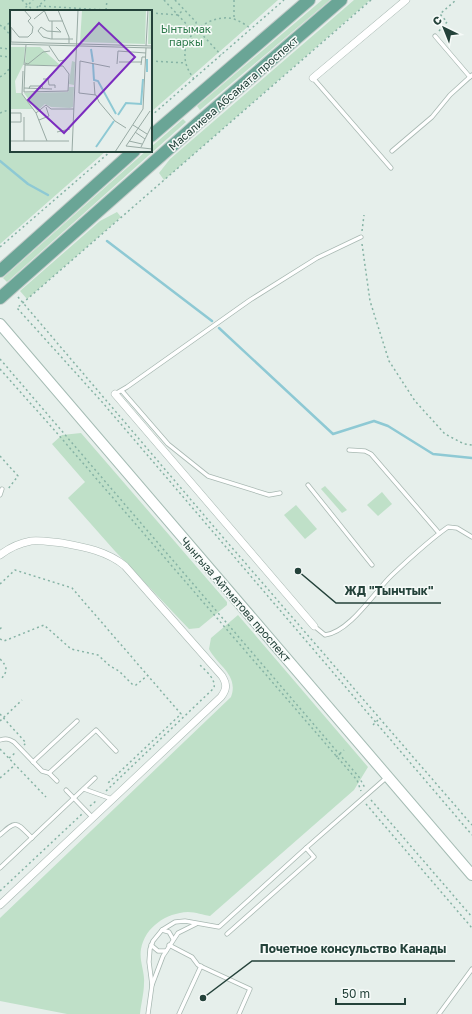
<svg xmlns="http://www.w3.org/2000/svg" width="472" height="1014" viewBox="0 0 472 1014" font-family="'Golos Text',sans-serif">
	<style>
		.green { fill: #bfe0c8 }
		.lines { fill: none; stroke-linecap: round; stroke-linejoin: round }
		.stream { stroke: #8ec9d4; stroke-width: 2.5 }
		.lane-casing { stroke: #a8b8b2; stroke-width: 5 }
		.street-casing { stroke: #a8b8b2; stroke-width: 8 }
		.secondary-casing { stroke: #a4bbb3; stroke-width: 12 }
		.primary-casing { stroke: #c2cac8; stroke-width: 14 }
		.path { stroke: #86b3a5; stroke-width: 1.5; stroke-dasharray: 2 3; stroke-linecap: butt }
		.lane { stroke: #fff; stroke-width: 3.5 }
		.street { stroke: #fff; stroke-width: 7 }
		.secondary { stroke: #fff; stroke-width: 10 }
		.primary { stroke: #6aa596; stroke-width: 12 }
		.labels { text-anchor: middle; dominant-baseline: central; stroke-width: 3; stroke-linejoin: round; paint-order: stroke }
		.park-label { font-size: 11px; fill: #2d7a4b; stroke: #f7fbf9 }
		.street-label { font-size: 11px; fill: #24423a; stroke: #f7fbf9 }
		.inset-river { fill: none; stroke: #8ec9d4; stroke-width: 2 }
		.inset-road { fill: none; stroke: #98aaa4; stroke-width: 1 }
		.view { fill: #7b2cbf; fill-opacity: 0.15; stroke: #7b2cbf; stroke-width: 2 }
		.inset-edge { fill: none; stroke: #24423a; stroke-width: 2 }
		.leader { fill: none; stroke: #24423a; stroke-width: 1.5 }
		.callout-dot { fill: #24423a; stroke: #f7fbf9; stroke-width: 1.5 }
		.callout-label { font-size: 12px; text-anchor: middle; font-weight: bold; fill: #24423a; stroke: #f7fbf9; stroke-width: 3; stroke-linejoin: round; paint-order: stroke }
	</style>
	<rect width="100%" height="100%" fill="#e6efeb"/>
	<g class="green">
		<path d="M0,0H278L151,112V11H11V151H106L0,244Z"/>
		<path d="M322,0H330L200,110L197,106Z"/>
		<path d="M354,0H370L164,180L159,173L170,159Z"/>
		<path d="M183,119L186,122L7,282L3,278L146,151H151V147Z"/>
		<path d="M117,212L121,217L27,299L20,291L100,221Z"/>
		<path d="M81,433L227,602V605L199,628L189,629L114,550L68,498L85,482L52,444L62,435Z"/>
		<path d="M325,486L347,510L342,513L321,489Z"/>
		<path d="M382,492L392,504L378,516L367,505Z"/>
		<path d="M296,505L317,529L305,539L284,515Z"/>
		<path d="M238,615L368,767L354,790L210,916C203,915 196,912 188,912C166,913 145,927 141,949C139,961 145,972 144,983C144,993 141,1004 140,1014H67L0,1001V918L231,697C239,675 218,666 209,649L211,638Z"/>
	</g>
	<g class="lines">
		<g class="stream">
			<path d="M0,161L28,184L48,195"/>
			<path d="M107,241L212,321"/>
			<path d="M219,328L333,434L374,421L388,426L433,454L472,458"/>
		</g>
		<defs>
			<g id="lane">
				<path d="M435,36L470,77"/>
				<path d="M313,78L391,168"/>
				<path d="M392,151L432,117L450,95L472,75"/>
				<path d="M122,391L168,444L208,476L269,495L280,493"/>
				<path d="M115,394L127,387L250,300L317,258L361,237"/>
				<path d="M349,450L365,451L371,454L439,533"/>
				<path d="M308,485L372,565"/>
				<path d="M0,495L2,489"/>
				<path d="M314,626L325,635C350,632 375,591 392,575C410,558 428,541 448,527L457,528L472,537"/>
				<path d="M0,740C6,738 9,739 14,742L42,771L49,773L96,730L116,751"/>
				<path d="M33,762L77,721"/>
				<path d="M49,773L57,781"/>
				<path d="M84,789L112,799"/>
				<path d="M66,790L92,817"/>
				<path d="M0,835C17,819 16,822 32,838"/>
				<path d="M0,868L95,778"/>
				<path d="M162,930L169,932L173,939"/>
				<path d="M227,934L314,857L306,848"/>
				<path d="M151,945L158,951H166"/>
				<path d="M169,945L192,957L198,965L250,989L239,1014"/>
				<path d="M152,985L149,962L150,949L153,941L162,930L175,922L185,921L219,927L306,848L386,778"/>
				<path d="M148,1014L152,985L163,956L178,933L196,924"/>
				<path d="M179,1014L201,966"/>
				<path d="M439,1014L472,969"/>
			</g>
			<g id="street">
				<path d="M313,78L406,0"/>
				<path d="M115,394L314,626"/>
				<path d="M0,555C9,548 20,543 31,541C41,540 51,542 62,543C84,547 107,551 125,566L222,676C227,684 227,689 221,697L0,905"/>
			</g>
			<path id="secondary" d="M0,324L472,875"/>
			<g id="primary">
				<path d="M151,136L309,0"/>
				<path d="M0,271L134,151"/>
				<path d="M0,298L198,123L341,0"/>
			</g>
		</defs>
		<use href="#lane" class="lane-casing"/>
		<use href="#street" class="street-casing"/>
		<use href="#secondary" class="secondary-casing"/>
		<use href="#primary" class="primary-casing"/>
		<g class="path">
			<path d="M22,0L34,11"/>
			<path d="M164,0L190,28L197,29L221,55"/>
			<path d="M175,0L196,22L197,29"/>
			<path d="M234,0V19"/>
			<path d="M371,0L17,308L102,402L472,835"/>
			<path d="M39,6L122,11"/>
			<path d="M106,10L107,0"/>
			<path d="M22,11L33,0"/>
			<path d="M33,11L45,0"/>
			<path d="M151,13L178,15L183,10"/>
			<path d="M0,25L6,30L11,36"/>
			<path d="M4,28L11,21"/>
			<path d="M439,31L447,22L440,14L456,0"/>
			<path d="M0,48L11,49"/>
			<path d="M0,56L11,57"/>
			<path d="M151,61L186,63"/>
			<path d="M0,77L6,73L11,66"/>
			<path d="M194,79C189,72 185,65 185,56C183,35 208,16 229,18C237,19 245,24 251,29"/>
			<path d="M0,113L11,109"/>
			<path d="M151,116L284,0"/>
			<path d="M362,231L364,215"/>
			<path d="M362,244L370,301L389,361L415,401L445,434L464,444L472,445"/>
			<path d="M0,247L111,151"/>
			<path d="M18,297L215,528L472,825"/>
			<path d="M0,359L359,777L365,788"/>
			<path d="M0,369L56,432L357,780L361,791"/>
			<path d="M0,456L18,476L8,489"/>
			<path d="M0,584L15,570L72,588L181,714L108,783"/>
			<path d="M0,629L2,627"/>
			<path d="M0,639L4,641L44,625L71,649L98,655L110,666L119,671L133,685H136L148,675"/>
			<path d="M0,659C8,667 8,672 0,680"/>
			<path d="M0,714L26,743L24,745"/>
			<path d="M0,721L22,700"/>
			<path d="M373,725L379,719"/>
			<path d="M0,749L46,797"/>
			<path d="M336,757L344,750"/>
			<path d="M9,758L15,753"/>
			<path d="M0,778L15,765"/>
			<path d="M106,791L214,688C216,679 206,671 200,665"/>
			<path d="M371,800L472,917"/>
			<path d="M366,804L472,928"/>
			<path d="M90,806L96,801"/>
			<path d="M0,891L82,814"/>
		</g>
		<use href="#lane" class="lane"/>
		<use href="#street" class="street"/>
		<use href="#secondary" class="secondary"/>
		<use href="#primary" class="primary"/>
	</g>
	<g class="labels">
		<g class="park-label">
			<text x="186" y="28">Ынтымак<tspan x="186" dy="13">паркы</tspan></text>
		</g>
		<g class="street-label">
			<text transform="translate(233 93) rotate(-41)">Масалиева Абсамата проспект</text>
			<text transform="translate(236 599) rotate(49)">Чынгыза Айтматова проспект</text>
		</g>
	</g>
	<g transform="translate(10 10)">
		<rect width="142" height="142" fill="#e6efeb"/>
		<path d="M109,0H136L135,34L70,32L72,1ZM139,0H142V34H138ZM0,37H15L14,53L5,71L6,83H11L23,99H0ZM16,37H30L50,55H15ZM62,51L65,52L64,75L59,74ZM59,77H64L63,97L60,98L41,97L35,94L27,101L14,83L58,82Z" fill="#bfe0c8"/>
		<path class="inset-river" d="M81,39L83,52M83,54L84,70L88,71L106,104M137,62V49M108,105L116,93L131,94L133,69M86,137L104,111"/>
		<path class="inset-road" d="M34,0L39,11H53M48,0L59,27V33M24,9L34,1M42,11V29M0,16L9,27H18L22,23L23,17L18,11L21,8L14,0M46,17L51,22L37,21L31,17L28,21L33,27L41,29H63M1,18V32M0,32L142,36M0,34L142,38M39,36L49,51L55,50M136,36L138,0M109,52H132M15,53L18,54L33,42L40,41M107,54L108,41L136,43M14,55L16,35M15,55L53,56L59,64L58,81L14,82V80L15,55V54M131,55L132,47H136M100,57L70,51L69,83L86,85L89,92L105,111L116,118M13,61L12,84L26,103L37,131M33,69H38L39,75H45V78M84,72L85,85M14,78L42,79M19,79L20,76H32L33,79M140,101L116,136L142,139M0,103H11V112H0M26,103L36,95L41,99H64M14,107V131M29,110L39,106L36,97M123,115L137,124M47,122L60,119M125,122L135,129M0,131H59M119,131L132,134M131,137L142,115M62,142L68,0M105,142L133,99L136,38"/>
		<path class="view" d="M89,13L125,47L54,123L18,90Z"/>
		<rect width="142" height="142" class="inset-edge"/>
	</g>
	<path class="leader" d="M298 571L336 603H441M203 998L252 961H455"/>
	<g class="callout-dot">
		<circle cx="298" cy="571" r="4"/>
		<circle cx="203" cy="998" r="4"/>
	</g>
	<g class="callout-label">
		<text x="389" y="595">ЖД "Тынчтык"</text>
		<text x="353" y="953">Почетное консульство Канады</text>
	</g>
	<g transform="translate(444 28) rotate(317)" stroke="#f7fbf9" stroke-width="3" paint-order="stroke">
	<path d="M0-3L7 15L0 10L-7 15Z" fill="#24423a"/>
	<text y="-6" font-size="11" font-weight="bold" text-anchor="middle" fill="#24423a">С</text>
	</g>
	<path d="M336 998v6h69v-6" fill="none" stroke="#24423a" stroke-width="2"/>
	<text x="342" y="998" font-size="12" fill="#24423a" stroke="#f7fbf9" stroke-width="3" paint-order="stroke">50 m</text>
</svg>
